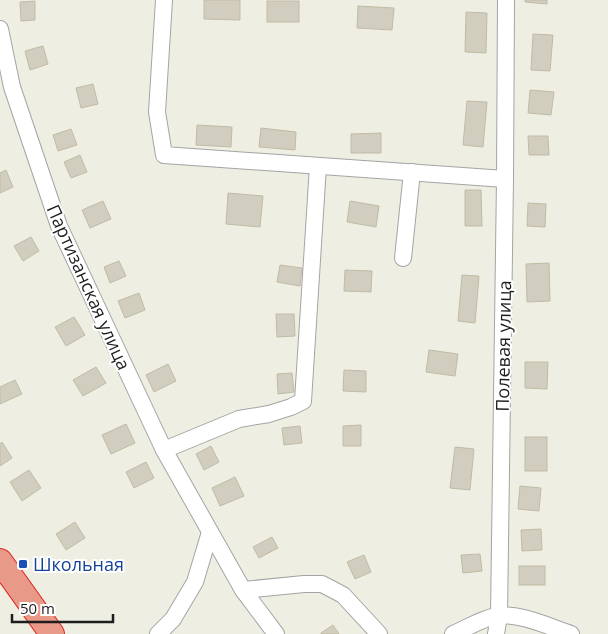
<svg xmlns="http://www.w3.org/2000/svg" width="608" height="634" viewBox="0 0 608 634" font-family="'Open Sans',sans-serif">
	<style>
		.building { fill: #d1cec0; stroke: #c1bba4 }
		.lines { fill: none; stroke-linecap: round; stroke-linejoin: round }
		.minor-casing { stroke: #a4a4a4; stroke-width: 18 }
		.highway-casing { stroke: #de231e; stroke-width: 26 }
		.minor { stroke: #fff; stroke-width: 16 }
		.highway { stroke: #e99987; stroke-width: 24 }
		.transit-dot { fill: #1a4fb4; stroke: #fff; stroke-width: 2 }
		.labels { text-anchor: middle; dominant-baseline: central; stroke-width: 4; stroke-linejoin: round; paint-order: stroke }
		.street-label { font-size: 18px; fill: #1d1d1d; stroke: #fff }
		.transit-label { font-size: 18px; fill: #164399; stroke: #fff; text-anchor: start }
	</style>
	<rect width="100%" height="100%" fill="#eeefe2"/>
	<g class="building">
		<path d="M204,0H240V20L204,19Z"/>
		<path d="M525,0H547V4L525,2Z"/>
		<path d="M35,1V20L21,21L20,2Z"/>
		<rect x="267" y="1" width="32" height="21"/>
		<path d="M358,6L394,8L392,30L357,28Z"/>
		<path d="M466,12L487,13L486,53L465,52Z"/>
		<path d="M533,34L553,35L550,71L531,70Z"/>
		<path d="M43,46L48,64L30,70L25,51Z"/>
		<path d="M93,84L98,104L81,108L76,88Z"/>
		<path d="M530,90L554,92L551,115L528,113Z"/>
		<path d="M467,101L487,102L483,147L463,145Z"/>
		<path d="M197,125L232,127L231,147L196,145Z"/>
		<path d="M261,128L296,132L295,150L259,147Z"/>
		<path d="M71,129L77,145L58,151L53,135Z"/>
		<path d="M381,133V153H351V134Z"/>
		<path d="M528,136H548L549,155H529Z"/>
		<path d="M80,155L87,172L71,178L64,162Z"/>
		<path d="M6,170L13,187L0,193V173Z"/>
		<path d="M465,190H481L482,226H465Z"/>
		<path d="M228,193L263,196L260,227L226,224Z"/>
		<path d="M103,201L111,219L90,228L82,210Z"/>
		<path d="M350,201L379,206L376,227L347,222Z"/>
		<path d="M528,203L546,204L545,227L527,226Z"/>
		<path d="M31,237L39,251L23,261L14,246Z"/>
		<path d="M119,261L126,276L110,283L104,267Z"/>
		<path d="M549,263L550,301L527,302L526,264Z"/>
		<path d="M280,265L302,268L300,286L277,282Z"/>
		<path d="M345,270L372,271L371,292L344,291Z"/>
		<path d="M462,275L479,276L475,323L458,321Z"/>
		<path d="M139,293L145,310L125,318L118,301Z"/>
		<path d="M276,314H294L295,336L277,337Z"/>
		<path d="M74,317L85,335L66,346L55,327Z"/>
		<path d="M429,350L458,354L455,376L426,372Z"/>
		<path d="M525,362H548L547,389L525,388Z"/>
		<path d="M168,364L176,381L154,392L146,375Z"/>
		<path d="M96,367L106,383L83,396L73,380Z"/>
		<path d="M344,370L366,371V392L343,391Z"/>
		<path d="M292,373L294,392L278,394L277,374Z"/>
		<path d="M15,380L22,394L0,404V387Z"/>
		<path d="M126,424L135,443L111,454L102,435Z"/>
		<path d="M361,425V446H343V426Z"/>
		<path d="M300,426L302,443L284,445L282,428Z"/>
		<rect x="525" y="437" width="22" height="34"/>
		<path d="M2,442L12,458L0,466V444Z"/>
		<path d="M211,446L219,462L204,470L196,454Z"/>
		<path d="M455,447L474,449L470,490L450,488Z"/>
		<path d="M146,462L154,478L134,488L126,472Z"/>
		<path d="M29,470L41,488L22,501L10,482Z"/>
		<path d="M235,477L244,496L220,506L212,488Z"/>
		<path d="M520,486L541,488L539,511L518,509Z"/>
		<path d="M75,522L85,538L66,550L56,534Z"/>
		<path d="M541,529L542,550L522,551L521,530Z"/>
		<path d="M272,537L278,548L259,558L253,547Z"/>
		<path d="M480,554L482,571L463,573L461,555Z"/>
		<path d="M364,555L371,572L355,579L347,562Z"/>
		<rect x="519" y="566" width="26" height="19"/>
		<path d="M333,625L339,634H321V633Z"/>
	</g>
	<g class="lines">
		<defs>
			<g id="minor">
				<path d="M164,0L157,112L164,155L505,179"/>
				<path d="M0,29L12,87L59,226L164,450L243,590L276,634"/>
				<path d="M403,258L412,172"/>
				<path d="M164,450L239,419L269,414L291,407L303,401L318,166"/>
				<path d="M243,590L304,584H322L343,595L379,634"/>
				<path d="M158,634L173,619L195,582L210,532"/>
				<path d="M453,634C467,628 481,619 496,616C518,612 550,627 571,634"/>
				<path d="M496,634L499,616L505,179L506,0"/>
			</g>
			<path id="highway" d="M0,561L52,634"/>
		</defs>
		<use href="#minor" class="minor-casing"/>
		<use href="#highway" class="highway-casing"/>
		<use href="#minor" class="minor"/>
		<use href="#highway" class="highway"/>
	</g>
	<rect class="transit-dot" x="18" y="559" width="10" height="10" rx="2.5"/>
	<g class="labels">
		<g class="street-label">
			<text transform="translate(89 287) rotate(66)">Партизанская улица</text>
			<text transform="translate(503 346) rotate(-89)">Полевая улица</text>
		</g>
		<g class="transit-label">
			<text x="33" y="564">Школьная</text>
		</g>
	</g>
	<path d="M12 614v8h101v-8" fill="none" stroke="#1d1d1d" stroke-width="2.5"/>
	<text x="20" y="614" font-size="15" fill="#1d1d1d" stroke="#ffffff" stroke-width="4" paint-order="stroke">50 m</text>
</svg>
